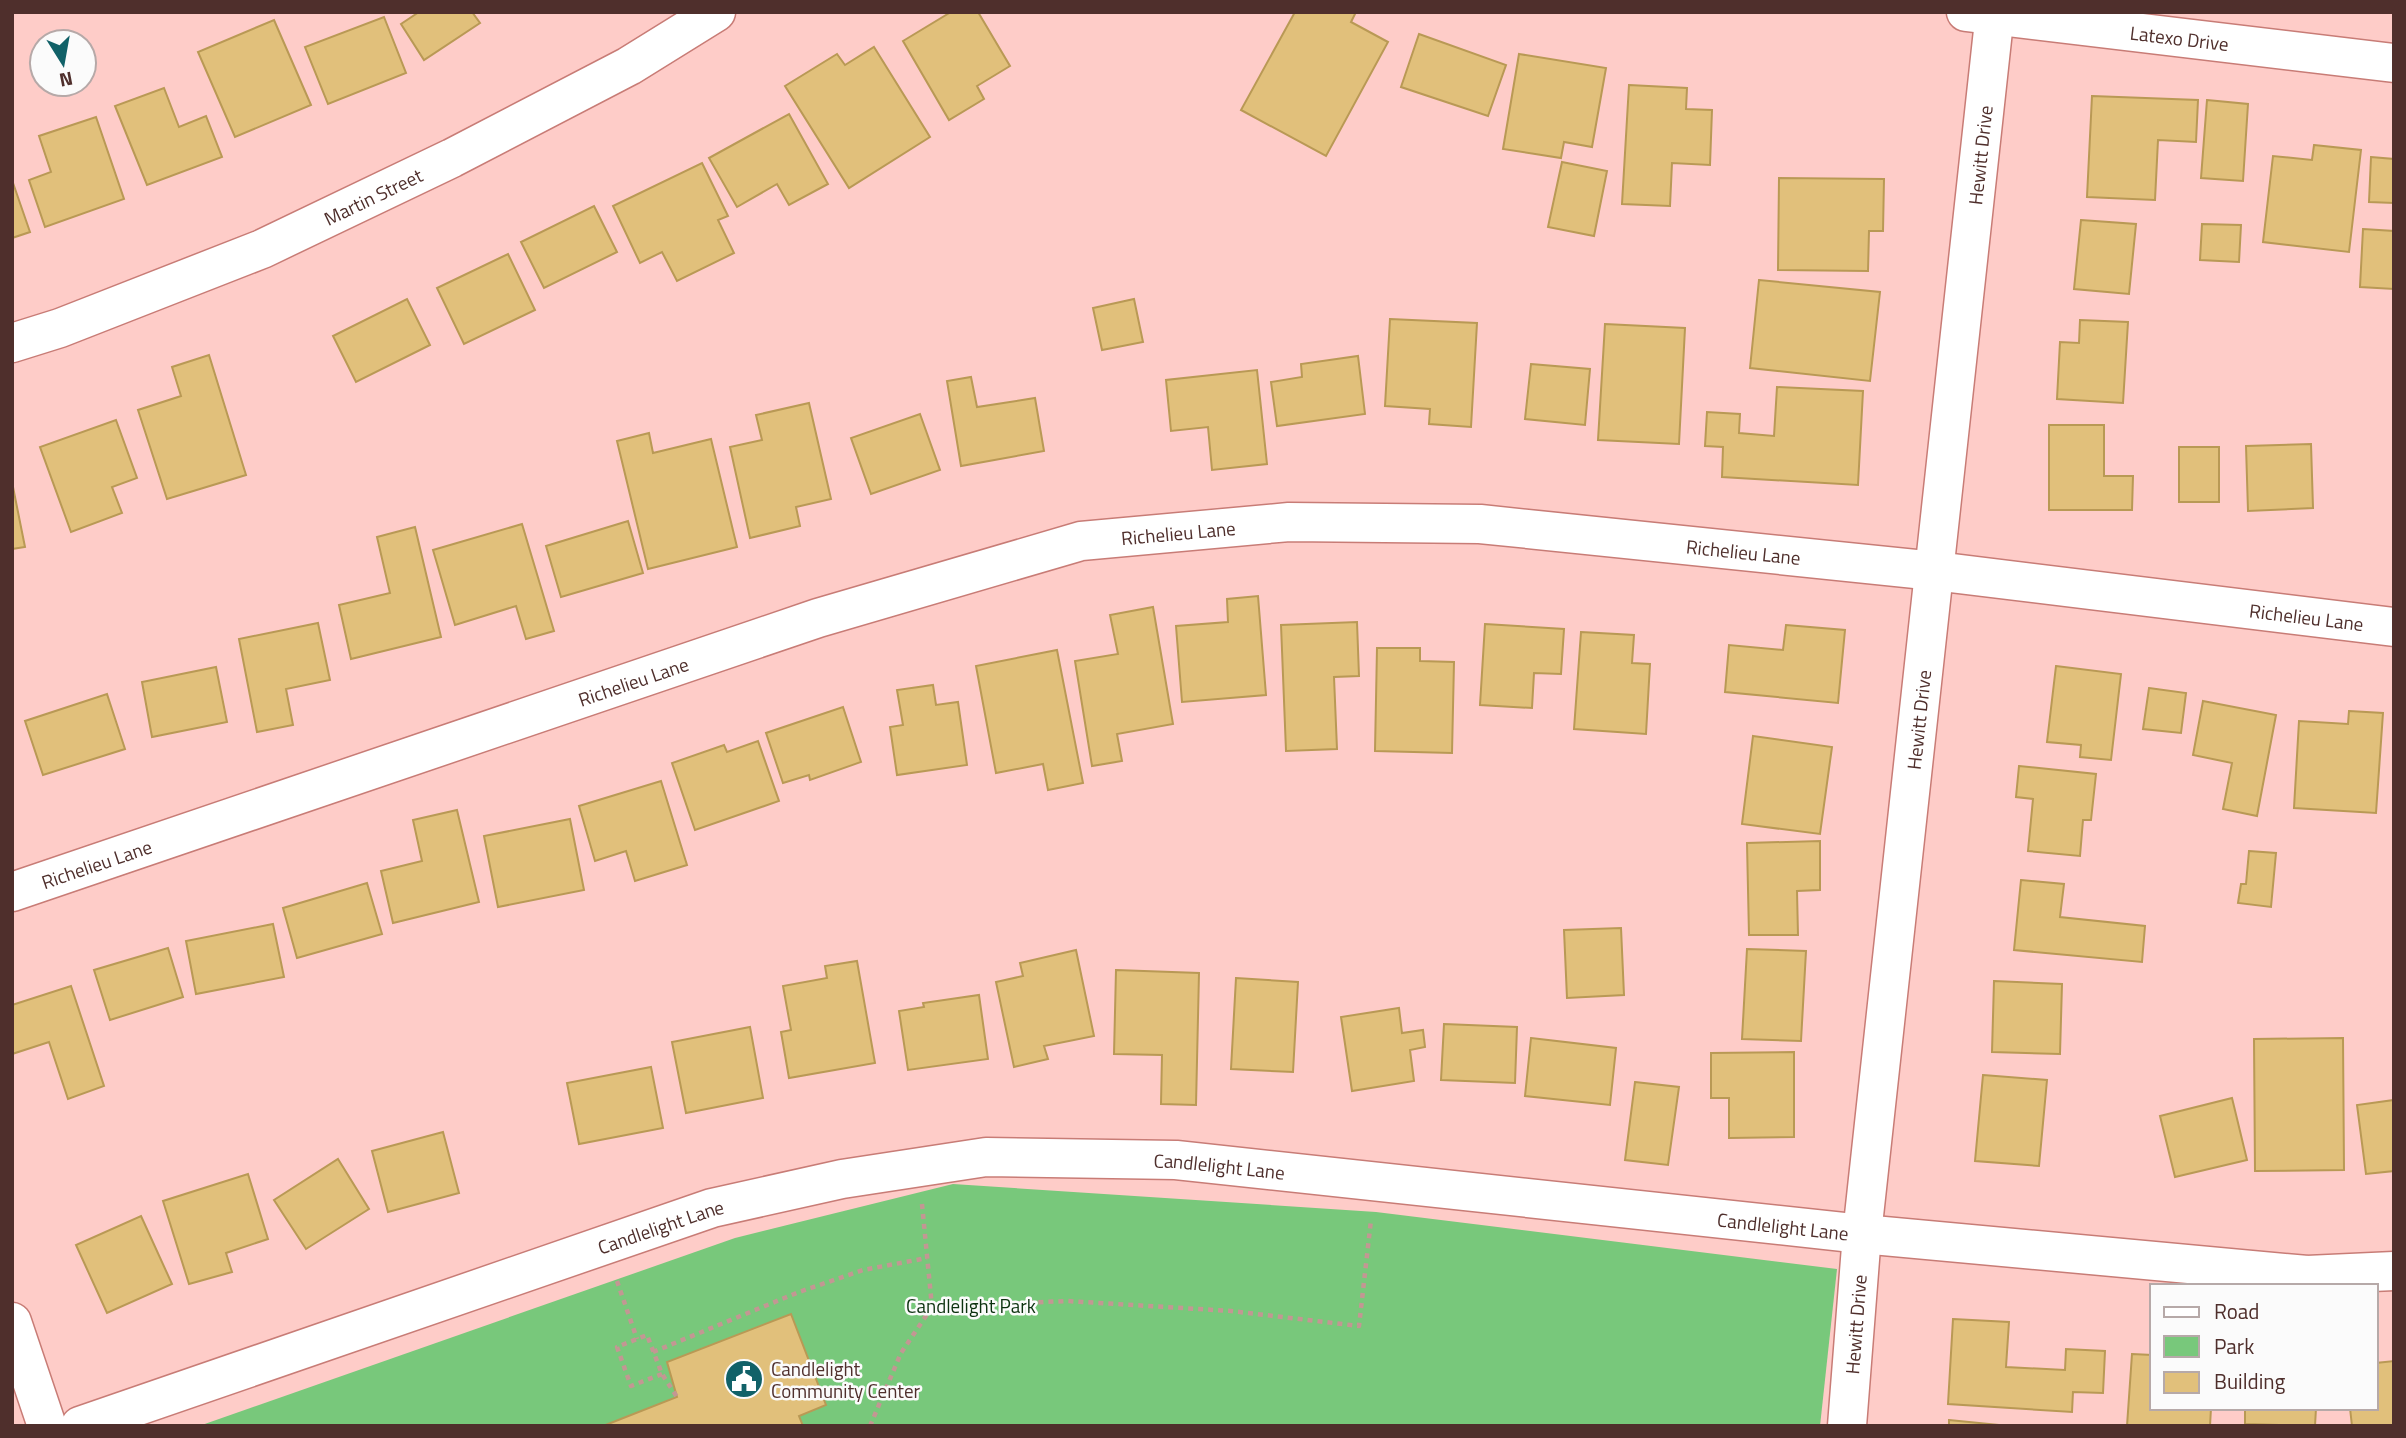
<svg xmlns="http://www.w3.org/2000/svg" width="2406" height="1438" viewBox="0 0 2406 1438" font-family="'Titillium Web',sans-serif">
	<style>
		.green { fill: #78c87b }
		.building { fill: #e1c07b; stroke: #b99955; stroke-width: 2 }
		.lines { fill: none; stroke-linecap: round; stroke-linejoin: round }
		.street-casing { stroke: #c87c76; stroke-width: 41 }
		.secondary-casing { stroke: #c87c76; stroke-width: 41 }
		.path { stroke: #c39793; stroke-width: 4.5; stroke-dasharray: 5 5; stroke-linecap: butt }
		.street { stroke: #fff; stroke-width: 38 }
		.secondary { stroke: #fff; stroke-width: 38 }
		.labels { text-anchor: middle; dominant-baseline: central; stroke-width: 5; stroke-linejoin: round; paint-order: stroke }
		.street-label { font-size: 19px; fill: #4f2f2c; stroke: #fbfbfb }
		.park-label { font-size: 19px; fill: #0c320f; stroke: #fbfbfb }
		.poi-label { font-size: 19px; fill: #4f2f2c; stroke: #fbfbfb; text-anchor: start }
	</style>
	<rect width="100%" height="100%" fill="#feccc8"/>
	<path class="green" d="M953,1184L1376,1212L1837,1269L1820,1426H199L735,1238Z"/>
	<g class="building">
		<path d="M419,12H472L480,23L424,60L401,24Z"/>
		<path d="M951,12H978L1010,66L977,86L984,99L949,120L903,41Z"/>
		<path d="M1295,12H1356L1351,22L1388,42L1326,156L1241,110Z"/>
		<path d="M384,17L406,73L328,104L305,47Z"/>
		<path d="M274,20L311,105L235,137L198,52Z"/>
		<path d="M1419,34L1506,65L1488,116L1401,87Z"/>
		<path d="M874,47L930,137L849,188L785,86L837,54L845,65Z"/>
		<path d="M1519,54L1606,68L1592,147L1564,142L1561,158L1503,149Z"/>
		<path d="M1629,85L1687,88L1686,109L1712,110L1710,165L1672,163L1670,206L1622,204Z"/>
		<path d="M164,88L179,127L206,116L222,157L147,185L115,106Z"/>
		<path d="M2092,96L2198,100L2196,142L2158,140L2155,200L2087,197Z"/>
		<path d="M2207,100L2248,104L2243,181L2201,178Z"/>
		<path d="M789,114L828,184L789,205L777,184L737,207L709,158Z"/>
		<path d="M96,117L124,199L45,227L29,180L51,172L39,136Z"/>
		<path d="M2314,145L2361,150L2349,252L2263,242L2273,156L2312,160Z"/>
		<path d="M2371,157L2394,159V203L2369,202Z"/>
		<path d="M1562,162L1607,171L1594,236L1548,227Z"/>
		<path d="M702,163L728,216L718,220L734,253L677,281L662,252L640,263L613,206Z"/>
		<path d="M1779,178L1884,179L1883,231H1869L1868,271L1778,270Z"/>
		<path d="M12,180L30,232L12,238Z"/>
		<path d="M594,206L617,252L544,288L521,242Z"/>
		<path d="M2081,220L2136,224L2129,294L2074,289Z"/>
		<path d="M2202,224L2241,225L2239,262L2200,260Z"/>
		<path d="M2363,229L2394,231V289L2360,287Z"/>
		<path d="M508,254L535,310L464,344L437,288Z"/>
		<path d="M1759,280L1880,292L1870,381L1750,368Z"/>
		<path d="M407,299L430,345L356,382L333,336Z"/>
		<path d="M1134,299L1143,342L1102,350L1093,308Z"/>
		<path d="M1390,319L1477,323L1471,427L1429,424L1430,409L1385,406Z"/>
		<path d="M2080,320L2128,322L2123,403L2057,399L2060,342L2079,343Z"/>
		<path d="M1605,324L1685,328L1679,444L1598,440Z"/>
		<path d="M209,355L246,475L167,499L138,410L181,396L172,367Z"/>
		<path d="M1358,356L1365,414L1277,426L1271,382L1302,377L1301,364Z"/>
		<path d="M1531,364L1590,369L1585,425L1525,419Z"/>
		<path d="M1257,370L1267,464L1212,470L1208,427L1171,431L1166,380Z"/>
		<path d="M971,377L977,407L1035,398L1044,451L961,466L947,381Z"/>
		<path d="M1777,387L1863,391L1858,485L1722,477L1723,447L1705,446L1707,412L1740,414L1739,433L1774,436Z"/>
		<path d="M809,403L831,499L796,507L800,526L750,538L730,447L762,440L756,415Z"/>
		<path d="M920,414L940,470L871,494L851,438Z"/>
		<path d="M116,420L137,478L112,487L122,513L71,532L40,447Z"/>
		<path d="M2049,425H2104V476H2133L2132,510H2049Z"/>
		<path d="M649,433L653,453L711,439L737,547L648,569L617,441Z"/>
		<path d="M2311,444L2313,508L2248,511L2246,446Z"/>
		<rect x="2179" y="447" width="40" height="55"/>
		<path d="M12,482L25,547L12,549Z"/>
		<path d="M628,521L643,573L561,597L546,546Z"/>
		<path d="M522,524L554,631L526,639L516,606L455,625L433,550Z"/>
		<path d="M415,527L441,637L351,659L339,605L390,593L377,537Z"/>
		<path d="M1258,596L1266,695L1182,702L1176,626L1228,622L1227,599Z"/>
		<path d="M1153,607L1173,724L1117,734L1122,761L1092,766L1075,661L1118,654L1110,615Z"/>
		<path d="M1357,622L1359,676L1334,677L1337,749L1286,751L1281,625Z"/>
		<path d="M318,623L330,680L286,689L293,725L257,732L239,639Z"/>
		<path d="M1485,624L1564,629L1561,674L1534,673L1532,708L1480,705Z"/>
		<path d="M1786,625L1845,630L1838,703L1725,692L1729,645L1783,650Z"/>
		<path d="M1581,632L1634,635L1632,663L1650,664L1646,734L1574,729Z"/>
		<path d="M1377,648H1420V661L1454,662L1452,753L1375,751Z"/>
		<path d="M1057,650L1083,783L1048,790L1043,764L996,773L976,666Z"/>
		<path d="M2056,666L2121,674L2111,760L2080,757L2081,745L2047,742Z"/>
		<path d="M216,667L227,722L152,737L142,682Z"/>
		<path d="M933,685L936,705L958,702L967,765L897,775L890,727L903,725L897,690Z"/>
		<path d="M2149,688L2186,693L2181,733L2143,729Z"/>
		<path d="M107,694L125,749L43,775L25,721Z"/>
		<path d="M2203,701L2276,715L2257,816L2223,809L2232,763L2193,755Z"/>
		<path d="M843,707L861,762L810,780L809,775L783,783L766,733Z"/>
		<path d="M2349,711L2383,713L2376,813L2294,808L2299,721L2348,724Z"/>
		<path d="M1753,736L1832,747L1820,834L1742,824Z"/>
		<path d="M758,741L779,801L695,830L672,763L724,745L727,752Z"/>
		<path d="M2019,766L2096,774L2091,820H2083L2080,856L2028,851L2033,799L2016,797Z"/>
		<path d="M661,781L687,865L635,881L626,851L595,861L579,806Z"/>
		<path d="M457,810L479,902L393,923L381,871L422,861L413,820Z"/>
		<path d="M570,819L584,890L498,907L484,836Z"/>
		<path d="M1820,841V890L1797,891L1798,935H1749L1747,843Z"/>
		<path d="M2249,851L2276,853L2271,907L2238,903L2241,884H2246Z"/>
		<path d="M2021,880L2064,884L2060,917L2145,926L2142,962L2014,950Z"/>
		<path d="M367,883L382,934L297,958L283,908Z"/>
		<path d="M273,924L284,977L196,994L186,941Z"/>
		<path d="M1621,928L1624,995L1567,998L1564,930Z"/>
		<path d="M168,948L183,997L110,1020L94,970Z"/>
		<path d="M1747,949L1806,951L1801,1041L1742,1039Z"/>
		<path d="M1076,950L1094,1036L1044,1046L1048,1059L1014,1067L996,982L1023,976L1020,963Z"/>
		<path d="M857,961L875,1063L789,1078L781,1032L791,1030L783,986L827,978L825,966Z"/>
		<path d="M1116,970L1199,973L1196,1105L1161,1104L1162,1055L1114,1054Z"/>
		<path d="M1236,978L1298,982L1293,1072L1231,1069Z"/>
		<path d="M1994,981L2062,984L2060,1054L1992,1052Z"/>
		<path d="M71,986L104,1086L68,1099L49,1042L12,1054V1005Z"/>
		<path d="M979,995L988,1059L908,1070L899,1011L924,1007L923,1003Z"/>
		<path d="M1399,1008L1402,1033L1423,1030L1425,1047L1410,1050L1414,1081L1352,1091L1341,1017Z"/>
		<path d="M1444,1024L1517,1027L1515,1083L1441,1080Z"/>
		<path d="M750,1027L763,1098L686,1113L672,1042Z"/>
		<path d="M1531,1038L1616,1048L1610,1105L1525,1096Z"/>
		<path d="M2343,1038L2344,1170L2255,1171L2254,1039Z"/>
		<path d="M1794,1052V1137L1729,1138V1098H1711V1053Z"/>
		<path d="M651,1067L663,1128L579,1144L567,1083Z"/>
		<path d="M1983,1075L2047,1080L2039,1166L1975,1161Z"/>
		<path d="M1635,1082L1679,1087L1668,1165L1625,1160Z"/>
		<path d="M2232,1098L2247,1160L2175,1177L2160,1116Z"/>
		<path d="M2394,1100V1171L2366,1174L2357,1105Z"/>
		<path d="M443,1132L459,1193L388,1212L372,1151Z"/>
		<path d="M338,1159L369,1209L306,1249L274,1200Z"/>
		<path d="M248,1174L268,1239L226,1253L232,1272L189,1284L163,1201Z"/>
		<path d="M141,1216L172,1284L107,1313L76,1245Z"/>
		<path d="M791,1314L826,1405L799,1416L803,1426H603L677,1397L667,1362Z"/>
		<path d="M1953,1319L2009,1322L2006,1367L2065,1370L2066,1349L2105,1351L2103,1393L2073,1392L2072,1412L1948,1404Z"/>
		<path d="M2132,1354L2152,1355V1408H2211L2210,1426H2127Z"/>
		<path d="M2394,1361V1426H2352L2350,1408H2376V1363Z"/>
		<path d="M2245,1408H2316L2315,1426L2245,1424Z"/>
		<path d="M1949,1420L2009,1426H1949Z"/>
	</g>
	<g class="lines">
		<defs>
			<g id="street">
				<path id="s1" d="M1966,12L2394,63"/>
				<path id="s2" d="M12,343L60,328L262,249L452,158L629,66L716,12"/>
				<path id="s3" d="M12,892L818,618L1081,541L1289,522L1480,524L1935,571L2394,627"/>
				<path id="s4" d="M80,1426L712,1208L842,1179L986,1157L1176,1160L1862,1234L2307,1275L2394,1271"/>
				<path id="s5" d="M1847,1426L1862,1234L1995,12"/>
			</g>
			<path id="secondary" d="M12,1322L47,1426"/>
		</defs>
		<use href="#street" class="street-casing"/>
		<use href="#secondary" class="secondary-casing"/>
		<g class="path">
			<path d="M922,1204L932,1307L1067,1301L1231,1311L1359,1326L1371,1220"/>
			<path d="M617,1281L637,1339"/>
			<path d="M653,1352L799,1292L863,1270L927,1258"/>
			<path d="M662,1374L631,1386L617,1347L647,1335L662,1374L677,1397"/>
			<path d="M870,1426L901,1353L932,1307"/>
		</g>
		<use href="#street" class="street"/>
		<use href="#secondary" class="secondary"/>
	</g>
	<defs>
		<symbol id="civic-disc" viewBox="-11 -11 22 22"><circle r="9.5" fill="#116168" stroke="#fbfbfb"/><path d="M-.6-6.5H3V-4.5H.6V-3L4-1V1h2V6H-6V1h2V-1L-.6-3ZM-1.2 2.5V6h2.4V2.5Z" fill="#fff"/></symbol>
	</defs>
	<g fill-rule="evenodd">
		<use href="#civic-disc" x="722" y="1357" width="44" height="44"/>
	</g>
	<g class="labels">
		<g class="street-label">
			<text stroke="none"><textPath href="#s1" startOffset="215">Latexo Drive</textPath></text>
			<text stroke="none"><textPath href="#s5" startOffset="1278">Hewitt Drive</textPath></text>
			<text stroke="none"><textPath href="#s2" startOffset="390">Martin Street</textPath></text>
			<text stroke="none"><textPath href="#s3" startOffset="1223">Richelieu Lane</textPath></text>
			<text stroke="none"><textPath href="#s3" startOffset="1790">Richelieu Lane</textPath></text>
			<text stroke="none"><textPath href="#s3" startOffset="2357">Richelieu Lane</textPath></text>
			<text stroke="none"><textPath href="#s3" startOffset="656">Richelieu Lane</textPath></text>
			<text stroke="none"><textPath href="#s5" startOffset="710">Hewitt Drive</textPath></text>
			<text stroke="none"><textPath href="#s3" startOffset="89">Richelieu Lane</textPath></text>
			<text stroke="none"><textPath href="#s4" startOffset="1181">Candlelight Lane</textPath></text>
			<text stroke="none"><textPath href="#s4" startOffset="1748">Candlelight Lane</textPath></text>
			<text stroke="none"><textPath href="#s4" startOffset="614">Candlelight Lane</textPath></text>
			<text stroke="none"><textPath href="#s5" startOffset="102">Hewitt Drive</textPath></text>
		</g>
		<g class="park-label">
			<text x="971" y="1305">Candlelight Park</text>
		</g>
		<g class="poi-label">
			<text x="771" y="1368">Candlelight<tspan x="771" dy="22">Community Center</tspan></text>
		</g>
	</g>
	<rect width="2406" height="1438" fill="none" stroke="#4f2f2c" stroke-width="28"/>
	<rect x="2150" y="1284" width="228" height="126" fill="#fbfbfb" stroke="#b6a9a8" stroke-width="2"/>
	<rect x="2164" y="1307" width="35" height="10" fill="#ffffff" stroke="#b6a9a8" stroke-width="2"/>
	<text x="2214" y="1319" font-size="21" fill="#4f2f2c">Road</text>
	<rect x="2164" y="1336" width="35" height="21" fill="#78c87b" stroke="#b6a9a8" stroke-width="2"/>
	<text x="2214" y="1354" font-size="21" fill="#4f2f2c">Park</text>
	<rect x="2164" y="1372" width="35" height="21" fill="#e1c07b" stroke="#b6a9a8" stroke-width="2"/>
	<text x="2214" y="1389" font-size="21" fill="#4f2f2c">Building</text>
	<g transform="translate(63 63) rotate(169)"><circle r="33" fill="#fbfbfb" stroke="#b6a9a8" stroke-width="2"/>
	<path d="M0-5L12 26L0 18L-12 26Z" fill="#116168"/>
	<text y="-10" font-size="19" font-weight="bold" text-anchor="middle" fill="#4f2f2c">N</text>
	</g>
</svg>
